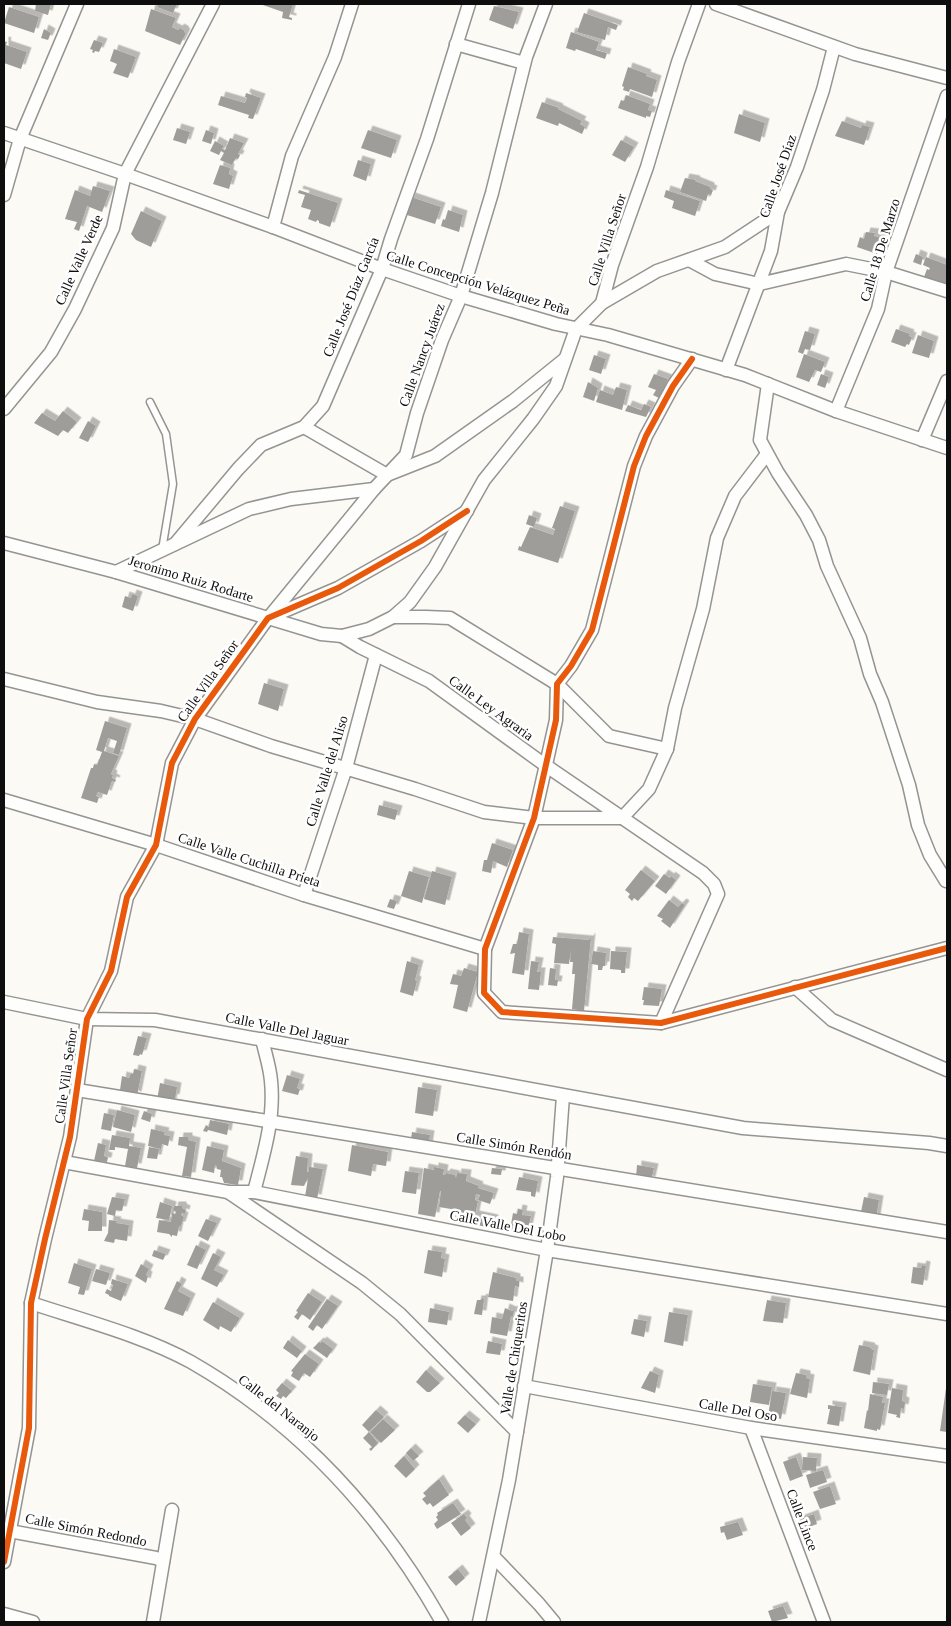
<svg xmlns="http://www.w3.org/2000/svg" width="951" height="1626" viewBox="0 0 951 1626" font-family="'Times New Roman',serif">
	<style>
		.building { fill: #9f9d99; filter: url(#shadow) }
		.lines { fill: none; stroke-linecap: round; stroke-linejoin: round }
		.lane-casing { stroke: #959492; stroke-width: 9 }
		.street-casing { stroke: #959492; stroke-width: 15 }
		.lane { stroke: #fefefd; stroke-width: 6 }
		.street { stroke: #fefefd; stroke-width: 12 }
		.cycleway-casing { stroke: #fff; stroke-width: 9 }
		.cycleway { stroke: #e8590c; stroke-width: 6 }
		.labels { text-anchor: middle; dominant-baseline: central; stroke-width: 5; stroke-linejoin: round; paint-order: stroke }
		.street-label { font-size: 14px; fill: #0e0e0e; stroke: #fff }
	</style>
	<defs>
		<filter id="shadow"><feDropShadow dx="4.5" dy="-4.5" stdDeviation="0" flood-color="#0004"/></filter>
	</defs>
	<rect width="100%" height="100%" fill="#fbfaf4"/>
	<g class="building">
		<path d="M36,4H51L48,15L35,11Z"/>
		<path d="M158,4H177L173,13L157,7Z"/>
		<path d="M260,4H293L289,17L292,18V20L282,18L283,12Z"/>
		<path d="M494,6L519,12L513,29L489,20Z"/>
		<path d="M9,7L39,17L34,33L4,23Z"/>
		<path d="M151,9L176,18L172,27L178,30L180,28L185,31L184,32L186,33L180,45L145,31Z"/>
		<path d="M584,13L618,25L616,30L608,27L605,40L577,32Z"/>
		<path d="M44,29L51,33L48,40L41,38Z"/>
		<path d="M571,32L599,42L596,50L607,53L605,59L576,49L575,51L566,48Z"/>
		<path d="M94,40L103,43L99,52L95,51L94,53L92,52L93,50L90,49Z"/>
		<path d="M4,41L7,42L6,45L27,52L21,69L4,63Z"/>
		<path d="M114,49L136,57L128,78L113,73L117,64L110,61Z"/>
		<path d="M628,67L647,74L646,76L657,80L652,97L630,89L629,92L623,90L624,87L622,86Z"/>
		<path d="M246,93L261,98L253,119L248,118L249,115L218,105L221,96L245,103L247,98L245,97Z"/>
		<path d="M626,95L650,104L648,110L652,111L650,117L646,116V118L618,108L621,100L624,101Z"/>
		<path d="M542,102L559,108L558,109L582,121L580,124L585,127L582,134L559,123L558,126L536,118Z"/>
		<path d="M739,114L765,123L760,142L734,133Z"/>
		<path d="M842,121L861,128L862,125L870,127L864,145L835,136Z"/>
		<path d="M177,128L190,132L186,144L173,140Z"/>
		<path d="M206,130L214,133L211,144L202,141Z"/>
		<path d="M368,130L397,140L391,158L361,148Z"/>
		<path d="M230,138L244,143L238,154L240,155L238,159L236,158L232,165L220,160L224,153L221,151L219,155L210,151L215,141L224,146L222,149L225,150Z"/>
		<path d="M621,140L634,147L625,162L612,155Z"/>
		<path d="M358,160L371,164L366,181L353,176Z"/>
		<path d="M220,165L230,168L229,174L233,176L229,189L213,184Z"/>
		<path d="M685,178L696,180L695,181L710,187V189L713,190L711,195L708,194L706,201L680,192Z"/>
		<path d="M93,186L110,191L102,212L87,206L79,231L74,229L77,222L65,219L75,190L90,196Z"/>
		<path d="M299,190L338,203L330,227L319,223V221L317,220L316,222L308,219L311,210L301,207L305,195L298,193Z"/>
		<path d="M666,190L700,201L695,216L672,208L674,201L664,197Z"/>
		<path d="M411,197L441,207L435,224L404,214Z"/>
		<path d="M448,210L463,215L459,232L441,226L443,219L445,220Z"/>
		<path d="M141,211L162,221L151,247L136,240L131,234Z"/>
		<path d="M866,232L875,233L874,236L882,238L877,254L857,247L860,237L864,239Z"/>
		<path d="M916,254L923,257L921,265L913,262Z"/>
		<path d="M926,257L947,265V285L924,277L927,269L929,270L930,268L923,265Z"/>
		<path d="M896,329L910,334L909,336L912,337L909,345L907,344L905,347L891,342Z"/>
		<path d="M805,331L815,334L810,350L805,349L803,354L798,352Z"/>
		<path d="M918,335L934,341L929,358L912,353Z"/>
		<path d="M804,354L825,362L821,372L815,370L809,382L796,377Z"/>
		<path d="M594,355L606,359L601,374L589,370Z"/>
		<path d="M654,374L668,379L659,398L653,395L656,390L648,387Z"/>
		<path d="M821,374L829,377L825,388L817,385Z"/>
		<path d="M588,382L598,388L594,401L583,397Z"/>
		<path d="M616,387L627,390L622,410L596,402L600,390L613,395Z"/>
		<path d="M644,404L651,407L646,417L625,411L628,405L641,410Z"/>
		<path d="M63,411L77,422L68,433L63,430L58,436L34,423L42,413L55,421Z"/>
		<path d="M88,421L96,426L88,442L79,438Z"/>
		<path d="M560,506L575,511L558,563L518,550L519,546L521,547L530,527L553,535L555,529L552,528Z"/>
		<path d="M529,515L537,518L534,527L526,524Z"/>
		<path d="M132,594L138,596L133,611L122,607L125,596L131,598Z"/>
		<path d="M264,683L284,689L278,711L258,704Z"/>
		<path d="M105,721L127,728L119,755L113,753L117,741L108,738L104,751L119,756L111,774L113,775L112,778L116,780L115,782L112,781L107,795L98,792L96,796L99,797L97,803L81,798L91,768H93L94,764L97,765L102,752L96,750Z"/>
		<path d="M379,805L398,810L395,820L377,815Z"/>
		<path d="M492,843L513,850L507,867L493,861L491,873L482,871L484,860H487Z"/>
		<path d="M641,870L655,881L638,901L634,898L632,901L628,897L630,894L625,890Z"/>
		<path d="M409,871L429,877L422,903L401,896Z"/>
		<path d="M432,871L452,877L445,905L424,899Z"/>
		<path d="M664,874L670,878L671,876L676,880L666,894L655,886Z"/>
		<path d="M390,899L397,901L394,909L387,907Z"/>
		<path d="M669,900L678,907L682,903L685,905L670,928L661,921L663,919L657,916Z"/>
		<path d="M519,932L529,934L524,975L512,973L515,953L510,954L513,944H517Z"/>
		<path d="M553,937L589,940L591,937L584,1011L572,1009L575,974H572L573,962H570L571,949L569,964L554,963L556,944L552,943Z"/>
		<path d="M593,951L606,953L605,966H603L602,970H598V965L591,964Z"/>
		<path d="M611,951L627,952L625,973H621V970L610,969Z"/>
		<path d="M407,961L419,965L415,980L417,981L413,996L400,992Z"/>
		<path d="M531,961L539,962L537,972H541L539,990L528,989Z"/>
		<path d="M464,968L478,972L467,1012L453,1008L458,985L450,984L453,974L461,976Z"/>
		<path d="M550,968L556,969L555,980H558L557,986L548,985Z"/>
		<path d="M644,987L662,989L659,1006L643,1005L644,1000H642Z"/>
		<path d="M138,1036L147,1038L142,1055L140,1054L139,1056L133,1055Z"/>
		<path d="M134,1069L142,1071L137,1096L120,1090L122,1076L129,1078L131,1073L133,1074Z"/>
		<path d="M287,1075L300,1079L297,1088L300,1089L298,1095L282,1091Z"/>
		<path d="M160,1083L177,1087L175,1099L173,1098L172,1103L157,1100Z"/>
		<path d="M418,1087L437,1090L433,1116L415,1113Z"/>
		<path d="M117,1110L135,1115L131,1132L113,1127Z"/>
		<path d="M144,1111L152,1114L150,1122L141,1119Z"/>
		<path d="M104,1113L114,1115L111,1131L101,1129Z"/>
		<path d="M210,1120L229,1124L227,1135L208,1130L207,1132L203,1131L206,1125L209,1127Z"/>
		<path d="M151,1129L165,1132L164,1135L170,1136L168,1146L162,1144L161,1149L148,1146Z"/>
		<path d="M412,1132L430,1135L428,1148L410,1145Z"/>
		<path d="M112,1135L130,1138L129,1146L141,1148L137,1168L125,1166L128,1149L115,1147V1150H109Z"/>
		<path d="M179,1137H188V1140L196,1142L191,1177L182,1176L187,1147L178,1145Z"/>
		<path d="M98,1143L106,1145L104,1156L108,1157L107,1162L94,1161Z"/>
		<path d="M352,1145L388,1152L386,1166L373,1164L371,1176L348,1171Z"/>
		<path d="M207,1146L224,1150L222,1161L241,1168L238,1185L224,1183L222,1177H220L221,1170L217,1169V1166L215,1165L214,1173L202,1170Z"/>
		<path d="M149,1147L159,1149L157,1159L147,1158Z"/>
		<path d="M296,1156L308,1158L307,1172H309V1167L323,1169L317,1199L305,1197L308,1178L304,1186L291,1185Z"/>
		<path d="M637,1165L654,1168L651,1181L636,1178Z"/>
		<path d="M434,1167L444,1169L443,1175H445L446,1173L455,1175L456,1178L457,1173L467,1174L466,1181L479,1186L478,1188L494,1193L490,1204L478,1200L480,1195L476,1194L475,1200L478,1201L475,1215L494,1219L492,1228L472,1224L473,1220L470,1219L469,1222L455,1218L457,1210L439,1207L441,1191H440L435,1217L418,1214L424,1168L434,1170Z"/>
		<path d="M492,1168L502,1169L501,1175L491,1174Z"/>
		<path d="M405,1171L419,1173L416,1194L402,1192Z"/>
		<path d="M519,1177L538,1181L535,1197L531,1196V1192L516,1190Z"/>
		<path d="M112,1197L125,1199L122,1211L116,1210L115,1216L107,1214Z"/>
		<path d="M864,1197L879,1200L876,1219L860,1217Z"/>
		<path d="M160,1202L172,1206L169,1220L156,1218Z"/>
		<path d="M174,1206H182V1208L186,1210L185,1214L182,1213L181,1215L184,1217L181,1226H179L177,1236L172,1235V1237L169,1234L157,1232L159,1220L171,1222L172,1213L175,1214L176,1212L173,1210Z"/>
		<path d="M84,1209L102,1212V1231H88L89,1221L82,1220Z"/>
		<path d="M518,1209L523,1210L522,1215L531,1216L527,1234L510,1230L513,1213L517,1214Z"/>
		<path d="M206,1219L217,1223L208,1241L198,1236Z"/>
		<path d="M109,1220L117,1221L116,1223L129,1225L127,1241L115,1239L114,1243L104,1241L108,1233Z"/>
		<path d="M196,1245L206,1250L197,1269L187,1265Z"/>
		<path d="M154,1250L166,1254L163,1260L152,1256Z"/>
		<path d="M428,1250L442,1252L441,1258L445,1259L442,1277L424,1273Z"/>
		<path d="M213,1253L221,1257L214,1270L224,1275L217,1287L201,1279Z"/>
		<path d="M74,1263L92,1269L84,1295L78,1294L80,1287L68,1283Z"/>
		<path d="M141,1264L149,1269L146,1275L148,1276L146,1283L135,1276Z"/>
		<path d="M922,1265L926,1266L923,1285L911,1283L913,1267L921,1268Z"/>
		<path d="M96,1269L110,1273L106,1285L92,1281Z"/>
		<path d="M493,1272L516,1278V1281H519V1287L515,1286L513,1301L488,1297Z"/>
		<path d="M112,1279L128,1284L121,1301L109,1296V1295L105,1293L107,1289L111,1291L113,1285L111,1284Z"/>
		<path d="M177,1281L182,1284L178,1291L191,1298L183,1316L164,1309Z"/>
		<path d="M308,1293L322,1302L310,1320L302,1314L298,1320L294,1317L298,1312L296,1311Z"/>
		<path d="M482,1298L484,1299L482,1315L474,1314L477,1300H481Z"/>
		<path d="M327,1299L338,1306L322,1329L317,1325L313,1331L308,1327Z"/>
		<path d="M767,1300L786,1303L783,1323L763,1321Z"/>
		<path d="M213,1302L240,1318L231,1332L220,1326L219,1330L203,1320Z"/>
		<path d="M430,1308L449,1312L447,1325L428,1322Z"/>
		<path d="M505,1308L512,1311L514,1310L513,1316H511L507,1336L490,1333L492,1317L502,1319Z"/>
		<path d="M669,1312L688,1315L683,1346L664,1342Z"/>
		<path d="M634,1319L647,1321L644,1337L631,1334Z"/>
		<path d="M288,1340L302,1351L297,1358L283,1348Z"/>
		<path d="M322,1341L333,1349L327,1358L313,1348L319,1342L321,1343Z"/>
		<path d="M488,1341L502,1344L500,1355L486,1353Z"/>
		<path d="M859,1345L870,1347L871,1349L874,1350L870,1375L853,1371Z"/>
		<path d="M305,1354L319,1364L310,1377L304,1373L299,1381L291,1376L293,1372L291,1371Z"/>
		<path d="M426,1370L440,1383L430,1392H427L416,1382Z"/>
		<path d="M650,1371L659,1375L655,1393L641,1388Z"/>
		<path d="M796,1373L806,1375V1378L810,1379L807,1398L790,1394Z"/>
		<path d="M873,1382L889,1384L887,1395L872,1393Z"/>
		<path d="M282,1383L292,1391L286,1398L283,1396L281,1399L276,1396L279,1393L276,1390Z"/>
		<path d="M753,1384L772,1387L769,1405L750,1402Z"/>
		<path d="M892,1388L903,1390L902,1401L905,1402L904,1409L901,1408L900,1418L896,1417L897,1415L888,1413Z"/>
		<path d="M946,1388H947V1432L940,1431Z"/>
		<path d="M772,1391L786,1393L781,1419L768,1416Z"/>
		<path d="M870,1394L883,1397L882,1403H885L880,1430L877,1429V1431L864,1428L867,1410L868,1411Z"/>
		<path d="M828,1405L842,1407L839,1426L827,1424L830,1409H828Z"/>
		<path d="M376,1410L384,1417L369,1432L362,1425Z"/>
		<path d="M465,1415L476,1424L468,1433L457,1423Z"/>
		<path d="M383,1419L395,1430L381,1443L370,1432Z"/>
		<path d="M369,1432L378,1443L371,1451L369,1449L372,1447L363,1438Z"/>
		<path d="M411,1448L419,1456L413,1461L406,1453Z"/>
		<path d="M404,1456L415,1469L406,1478L394,1466Z"/>
		<path d="M796,1457L803,1476L790,1481L783,1462Z"/>
		<path d="M803,1457L817,1458L816,1471L802,1470Z"/>
		<path d="M823,1470L827,1482L810,1488L806,1475Z"/>
		<path d="M439,1479L449,1495L433,1507L430,1503L427,1505L422,1499L426,1496L423,1493Z"/>
		<path d="M830,1486L836,1504L820,1509L813,1492Z"/>
		<path d="M453,1503L461,1514L437,1529L434,1524L438,1520L436,1517L438,1515L437,1513Z"/>
		<path d="M464,1514L467,1518L465,1520L471,1528L461,1536L451,1523Z"/>
		<path d="M814,1514L817,1524L801,1530L798,1520Z"/>
		<path d="M738,1522L743,1535L727,1540L724,1532L721,1533L720,1527Z"/>
		<path d="M458,1569L465,1578L456,1586L448,1577Z"/>
		<path d="M783,1606L788,1618L772,1622L768,1611Z"/>
	</g>
	<g class="lines">
		<defs>
			<path id="lane" d="M150,402L166,434L173,484L162,550"/>
			<g id="street">
				<path d="M716,4L855,54L947,78"/>
				<path d="M456,44L524,63"/>
				<path d="M4,133L125,174L273,227L382,269L461,296L556,324L608,335L745,375L836,411L947,448"/>
				<path d="M4,195L20,139L77,4"/>
				<path d="M273,227L292,156L335,57L352,4"/>
				<path d="M689,260L715,274L759,284L846,264L886,272L947,291"/>
				<path d="M602,303L657,271L725,247L778,212"/>
				<path d="M692,359L673,386L646,436L634,466L592,630L571,666L557,684L556,720L534,818L485,949L484,993L502,1012L661,1023L947,948"/>
				<path d="M726,370L771,251L778,212L797,167L823,90L834,47"/>
				<path d="M768,384L760,440L778,473L806,515L819,540L827,566L860,638L870,674L882,702L909,785L918,825L930,855L946,881L947,879"/>
				<path d="M4,409L51,352L75,309L113,228L125,174L213,4"/>
				<path d="M836,411L878,309L886,272L947,96"/>
				<path d="M304,427L387,475L435,456L513,401L565,359"/>
				<path d="M922,440L947,381"/>
				<path d="M4,543L116,572L321,634L342,636L369,629L393,617L410,602L435,567L484,480L533,419L556,386L576,329L602,303L612,265L647,167L678,62L699,4"/>
				<path d="M175,544L238,469L261,445L304,427L323,406L382,269L391,239L427,139L469,4"/>
				<path d="M116,572L249,509L291,499L374,489"/>
				<path d="M270,616L374,489L406,455L417,413L442,340L461,296L492,193L526,57L546,4"/>
				<path d="M393,617H426L450,618L557,684L609,736L667,749"/>
				<path d="M342,636L360,647L429,681L545,765L703,873L714,884L718,894L661,1023"/>
				<path d="M4,679L97,702L161,711L195,719L271,746L415,789L484,812L534,818H622L649,789L667,749L675,708L703,609L717,538L735,496L767,454"/>
				<path d="M4,800L156,845L304,895L485,949"/>
				<path d="M304,895L346,768L376,655"/>
				<path d="M795,987L832,1020L947,1070"/>
				<path d="M4,1002L87,1019L155,1020L743,1128L929,1143L947,1146"/>
				<path d="M77,1090L947,1232"/>
				<path d="M64,1162L228,1192H254L547,1250L947,1314"/>
				<path d="M228,1192L362,1283L400,1314L517,1432"/>
				<path d="M254,1192C263,1156 275,1119 271,1081C270,1067 265,1053 262,1039"/>
				<path d="M31,1303C82,1320 144,1336 191,1362C299,1424 381,1514 442,1622"/>
				<path d="M524,1386L751,1428L947,1456"/>
				<path d="M751,1428L824,1622"/>
				<path d="M4,1530L156,1558L163,1561"/>
				<path d="M494,1557L539,1604L554,1622"/>
				<path d="M4,1562L29,1428L31,1303L45,1239L70,1137L87,1019L111,971L127,897L156,845L172,763L195,719L268,618L338,588L421,541L467,511"/>
				<path d="M4,1614L33,1622"/>
				<path d="M153,1622L172,1510"/>
				<path d="M479,1622L509,1480L547,1250L557,1177L563,1096"/>
			</g>
		</defs>
		<use href="#lane" class="lane-casing"/>
		<use href="#street" class="street-casing"/>
		<use href="#lane" class="lane"/>
		<use href="#street" class="street"/>
		<defs>
			<g id="cycleway">
				<path d="M692,359L673,386L646,436L634,466L592,630L571,666L557,684L556,720L534,818L485,949L484,993L502,1012L661,1023L947,948"/>
				<path d="M4,1562L29,1428L31,1303L45,1239L70,1137L87,1019L111,971L127,897L156,845L172,763L195,719L268,618L338,588L421,541L467,511"/>
			</g>
		</defs>
		<use href="#cycleway" class="cycleway-casing"/>
		<use href="#cycleway" class="cycleway"/>
	</g>
	<g class="labels">
		<g class="street-label">
			<text transform="translate(778 176) rotate(-71)">Calle José Díaz</text>
			<text transform="translate(607 240) rotate(-72)">Calle Villa Señor</text>
			<text transform="translate(880 250) rotate(-73)">Calle 18 De Marzo</text>
			<text transform="translate(79 260) rotate(-66)">Calle Valle Verde</text>
			<text transform="translate(478 283) rotate(17)">Calle Concepción Velázquez Peña</text>
			<text transform="translate(351 297) rotate(-68)">Calle José Díaz García</text>
			<text transform="translate(422 355) rotate(-70)">Calle Nancy Juárez</text>
			<text transform="translate(191 579) rotate(17)">Jeronimo Ruiz Rodarte</text>
			<text transform="translate(208 681) rotate(-55)">Calle Villa Señor</text>
			<text transform="translate(491 708) rotate(36)">Calle Ley Agraria</text>
			<text transform="translate(327 771) rotate(-73)">Calle Valle del Aliso</text>
			<text transform="translate(249 860) rotate(18)">Calle Valle Cuchilla Prieta</text>
			<text transform="translate(287 1029) rotate(11)">Calle Valle Del Jaguar</text>
			<text transform="translate(66 1076) rotate(-82)">Calle Villa Señor</text>
			<text transform="translate(514 1146) rotate(9)">Calle Simón Rendón</text>
			<text transform="translate(508 1226) rotate(11)">Calle Valle Del Lobo</text>
			<text transform="translate(514 1358) rotate(-81)">Valle de Chiqueritos</text>
			<text transform="translate(279 1408) rotate(38)">Calle del Naranjo</text>
			<text transform="translate(738 1410) rotate(10)">Calle Del Oso</text>
			<text transform="translate(802 1520) rotate(69)">Calle Lince</text>
			<text transform="translate(86 1530) rotate(11)">Calle Simón Redondo</text>
		</g>
	</g>
	<rect width="951" height="1626" fill="none" stroke="#0e0e0e" stroke-width="10"/>
</svg>
